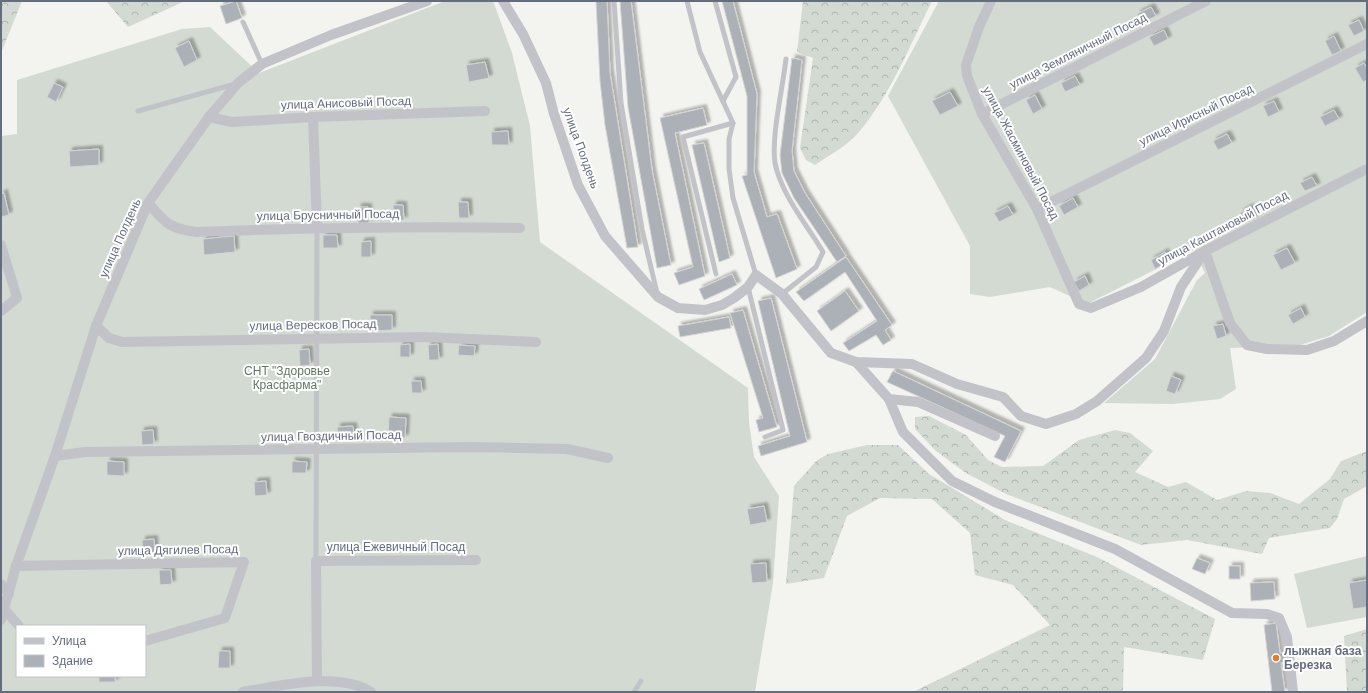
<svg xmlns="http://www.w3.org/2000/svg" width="1368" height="693" viewBox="0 0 1368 693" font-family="Arial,sans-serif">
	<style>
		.forest { fill: url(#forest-crowns) }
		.garden { fill: #d2dad1; fill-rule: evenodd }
		.building { fill: #acb0b7; stroke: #d4d5d2; filter: url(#shadow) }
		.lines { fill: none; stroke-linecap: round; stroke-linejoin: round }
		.service { stroke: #c2c3c8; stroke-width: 5 }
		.minor { stroke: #c2c3c8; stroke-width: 10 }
		.poi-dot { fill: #db7f28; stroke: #fff; stroke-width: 1.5 }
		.labels { text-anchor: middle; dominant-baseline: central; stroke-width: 4; stroke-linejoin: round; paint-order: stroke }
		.street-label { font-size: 12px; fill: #646c7f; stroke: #fff }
		.park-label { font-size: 12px; fill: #627763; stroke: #fff }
		.poi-label { font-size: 12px; font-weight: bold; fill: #646c7f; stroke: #fff; text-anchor: start }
	</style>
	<defs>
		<pattern id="forest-crowns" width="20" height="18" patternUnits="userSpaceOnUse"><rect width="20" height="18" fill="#d2dad1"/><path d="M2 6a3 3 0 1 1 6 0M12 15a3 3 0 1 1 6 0" fill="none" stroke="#aeb5af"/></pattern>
		<filter id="shadow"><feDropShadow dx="3.5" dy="-3.5" stdDeviation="1" flood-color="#0004"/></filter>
	</defs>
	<rect width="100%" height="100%" fill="#f3f4ef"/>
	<g class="forest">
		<path d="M1,1H22L1,53Z"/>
		<path d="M106,1H185L128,27Z"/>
		<path d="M803,1H932C910,45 891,94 859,132C847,146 830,155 815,165L806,160L800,148L813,58L797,52Z"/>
		<path d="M929,416L966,435L988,460L1002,467L1043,466L1079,440L1115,430L1130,433L1153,451L1135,472L1168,487L1186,482L1217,500L1246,491L1270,493L1299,504L1330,479L1341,461L1367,451V486L1344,499L1337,519L1330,528L1269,538L1262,554L1187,540L1141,545L1006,494L966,473L936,451L915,429V417Z"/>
		<path d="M867,445H898L929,474L1005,520L1097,557L1215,619L1203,660L1124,647L1123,692H913L1050,625L1013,585L975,575L970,533L932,499L880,498L847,516L824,578L786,584L794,486L816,461L828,454Z"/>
		<path d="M1367,629V692H1347L1344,636Z"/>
	</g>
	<g class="garden">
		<path d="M445,1H493L512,53L530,126L540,242L748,388L749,422L754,457L779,496L773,583L755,692H1V136L17,134V80L182,29L210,27L259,73ZM17,626H145V676H17Z"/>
		<path d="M939,1H1367V312L1329,336L1300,345L1230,348L1236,389L1220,399L1173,404L1104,403L1155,359L1197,280L1205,273L1194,250L1087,304L1050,287L990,297L970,294V246L888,96Z"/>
		<path d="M1367,556V617L1307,628L1294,574Z"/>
	</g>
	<g class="building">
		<path d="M236,1L242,18L226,24L220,6Z"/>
		<path d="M596,1H607L610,73L638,247L627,248L605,125L600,81Z"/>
		<path d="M620,1H631L652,170L671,265L657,268L628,107Z"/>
		<path d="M722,1H733L757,94L754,172L767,217L777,214L797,269L776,278L742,176L747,175V96Z"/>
		<path d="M1151,7L1156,16L1142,23L1137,14Z"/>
		<path d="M1359,20L1364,31L1354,36L1348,25Z"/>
		<path d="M1164,30L1168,39L1154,46L1149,37Z"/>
		<path d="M1334,36L1341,51L1332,55L1325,41Z"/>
		<path d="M189,41L197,60L184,67L175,48Z"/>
		<path d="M792,58L802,60L792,151L794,171L805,193L846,256L837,262L794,198L782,173L780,155Z"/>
		<path d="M485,62L489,78L469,82L466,65Z"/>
		<path d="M1364,63L1367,68V80L1363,82L1355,68Z"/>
		<path d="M1075,76L1080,85L1065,92L1061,83Z"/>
		<path d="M54,83L63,87L56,102L47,97Z"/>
		<path d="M950,92L958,106L940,115L932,101Z"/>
		<path d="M1035,95L1042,109L1033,114L1026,100Z"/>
		<path d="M1274,101L1279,112L1268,117L1263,106Z"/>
		<path d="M703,108L707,125L675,133L705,276L679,285L674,273L693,267L660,118Z"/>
		<path d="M1334,110L1339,119L1325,126L1320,117Z"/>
		<path d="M508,131L509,145H492L491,132Z"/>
		<path d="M1227,134L1232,143L1218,150L1213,141Z"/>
		<path d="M704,143L730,258L719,262L692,145Z"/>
		<path d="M99,149V165L70,167L69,151Z"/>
		<path d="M1312,177L1317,186L1305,191L1300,183Z"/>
		<path d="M4,193L9,215L1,217V194Z"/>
		<path d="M1073,198L1078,207L1064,215L1059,206Z"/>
		<path d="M458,202H468L469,218H459Z"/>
		<path d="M393,205H403L404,220L394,221Z"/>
		<path d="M1008,206L1013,215L999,222L994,213Z"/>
		<path d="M358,207H368L369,223H358Z"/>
		<path d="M1250,207L1256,218L1245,223L1240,213Z"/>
		<path d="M323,235H337L338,248H323Z"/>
		<path d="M234,236L235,252L204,255L203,239Z"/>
		<path d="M371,241V257H361V242Z"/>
		<path d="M1287,248L1295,263L1281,270L1273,255Z"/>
		<path d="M1165,252L1169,261L1155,269L1151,260Z"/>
		<path d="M846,257L892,325L885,330L891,340L883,345L876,335L849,351L843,343L877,321L845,272L804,301L796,292Z"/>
		<path d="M732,274L737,285L704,300L699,289Z"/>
		<path d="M1085,276L1089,285L1079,291L1074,282Z"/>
		<path d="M845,291L859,311L831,331L817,311Z"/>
		<path d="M771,298L807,442L761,456L758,446L790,436L758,301Z"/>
		<path d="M1301,308L1305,317L1293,324L1288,315Z"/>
		<path d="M743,310L777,427L759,432L756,420L763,418L730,313Z"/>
		<path d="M370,315H392V330L371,331Z"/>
		<path d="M729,317L731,328L680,337L678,326Z"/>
		<path d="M1223,324L1226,336L1217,339L1213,326Z"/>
		<path d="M410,344V357H400V345Z"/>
		<path d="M438,344L439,360H429L428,345Z"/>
		<path d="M459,345L475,346L474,356L458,355Z"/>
		<path d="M309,349L310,365L300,366L299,350Z"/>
		<path d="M893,371L1021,431L1005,462L994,457L1005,436L887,382Z"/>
		<path d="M1171,376L1181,380L1175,394L1166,391Z"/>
		<path d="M411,381H421L422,393H412Z"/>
		<path d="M389,417L406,418L405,438L388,437Z"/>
		<path d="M353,426L354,436H338L337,427Z"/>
		<path d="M153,430L154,444L142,445L141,431Z"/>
		<path d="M107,461L124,462V476L107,475Z"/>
		<path d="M292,461L307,462L306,473H292Z"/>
		<path d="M266,481L267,495L255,496L254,482Z"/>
		<path d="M764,506L767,522L750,525L747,509Z"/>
		<path d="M154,539L155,553L143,554L142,540Z"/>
		<path d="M1197,558L1210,563L1205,574L1192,569Z"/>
		<path d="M766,563L767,582L752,583L750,564Z"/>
		<rect x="1229" y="566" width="11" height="13"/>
		<path d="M159,570H171L172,584L160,585Z"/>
		<path d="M1367,580V607L1353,609L1349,583Z"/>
		<path d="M1274,582L1275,599L1251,601L1250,583Z"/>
		<path d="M1276,623L1280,653H1284L1285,663H1281L1285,692H1272L1264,625Z"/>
		<path d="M219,651H230V668H218Z"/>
		<rect x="99" y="676" width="16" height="6"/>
	</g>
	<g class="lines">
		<g class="service">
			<path d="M614,1L621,103L642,229L657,293"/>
			<path d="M687,1L700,52L733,123L729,139V169L733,198L756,275"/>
			<path d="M715,1L736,77L723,101"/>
			<path d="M243,22L262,64"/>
			<path d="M138,111L235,84"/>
			<path d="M716,274L683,137L733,123"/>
			<path d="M748,287L783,430L765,437"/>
			<path d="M782,294L816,267L823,252C807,225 781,194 775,163C771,136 783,87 786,59"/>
			<path d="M316,561L317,228"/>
			<path d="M634,692L641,681"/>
		</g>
		<g class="minor">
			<path d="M503,1L523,34L546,83L554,114L578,185L605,236L658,297L678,308L705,310L722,305L734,298L748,287L756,275L782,294L831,353L856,362L912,364L957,384L1003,397L1021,416L1046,424L1076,414L1097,401L1146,358L1164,331L1181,287L1205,251"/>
			<path d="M991,1L979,27L966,65L967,76L982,114L1037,209L1079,304L1091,308L1141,287L1205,251L1367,169"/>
			<path d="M982,114L1206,1"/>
			<path d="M209,117L232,122L313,117L485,111"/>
			<path d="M313,117L317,227"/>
			<path d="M148,203C166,223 168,228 196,232C304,228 412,226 520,228"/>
			<path d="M1037,209L1367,44"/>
			<path d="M1,245L17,298L1,311"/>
			<path d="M1205,251L1230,323L1247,345L1267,349L1307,350L1334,341L1367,321"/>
			<path d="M96,326L109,338L122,342L424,337L536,342"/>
			<path d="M856,362L889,399L903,432L952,481L995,502L1115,549L1232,613L1267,614L1279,618L1287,637L1293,692"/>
			<path d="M889,399L918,402L995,436"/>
			<path d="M55,456L85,452L470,447L567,449L608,458"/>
			<path d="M16,566L244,562L225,618L145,641"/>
			<path d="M1,584L9,594"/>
			<path d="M5,610L19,626"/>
			<path d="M1,620L16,566L55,456L96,326L148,203L209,117L238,83L262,64L331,35L427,1"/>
			<path d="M317,680L316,561L476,560"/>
			<path d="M243,692C279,686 339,671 371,692"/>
		</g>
	</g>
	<circle class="poi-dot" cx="1276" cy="658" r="4"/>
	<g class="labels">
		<g class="street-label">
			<text transform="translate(1078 51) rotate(-27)">улица Земляничный Посад</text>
			<text transform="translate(346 103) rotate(-2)">улица Анисовый Посад</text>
			<text transform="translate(1196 115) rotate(-26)">улица Ирисный Посад</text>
			<text transform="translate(581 148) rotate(70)">улица Полдень</text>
			<text transform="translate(1021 153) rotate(62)">улица Жасминовый Посад</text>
			<text transform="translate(328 215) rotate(-1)">улица Брусничный Посад</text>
			<text transform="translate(1223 228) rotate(-28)">улица Каштановый Посад</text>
			<text transform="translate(120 238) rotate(-66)">улица Полдень</text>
			<text transform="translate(313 325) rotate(-1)">улица Вересков Посад</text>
			<text transform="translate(331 436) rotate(-1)">улица Гвоздичный Посад</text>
			<text x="396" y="547">улица Ежевичный Посад</text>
			<text transform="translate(178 550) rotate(-1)">улица Дягилев Посад</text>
		</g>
		<g class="park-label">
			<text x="287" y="371">СНТ "Здоровье<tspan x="287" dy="14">Красфарма"</tspan></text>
		</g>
		<g class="poi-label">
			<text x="1284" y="651">лыжная база<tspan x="1284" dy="14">Березка</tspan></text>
		</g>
	</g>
	<rect width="1368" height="693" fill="none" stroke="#646c7f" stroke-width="4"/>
	<rect x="16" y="625" width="130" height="52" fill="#ffffff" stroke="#c1c4cc"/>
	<rect x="24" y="638" width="20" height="6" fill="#c2c3c8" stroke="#c1c4cc"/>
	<text x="52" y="645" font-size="12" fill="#646c7f">Улица</text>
	<rect x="24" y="655" width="20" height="12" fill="#acb0b7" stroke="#c1c4cc"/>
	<text x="52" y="665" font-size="12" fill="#646c7f">Здание</text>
</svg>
